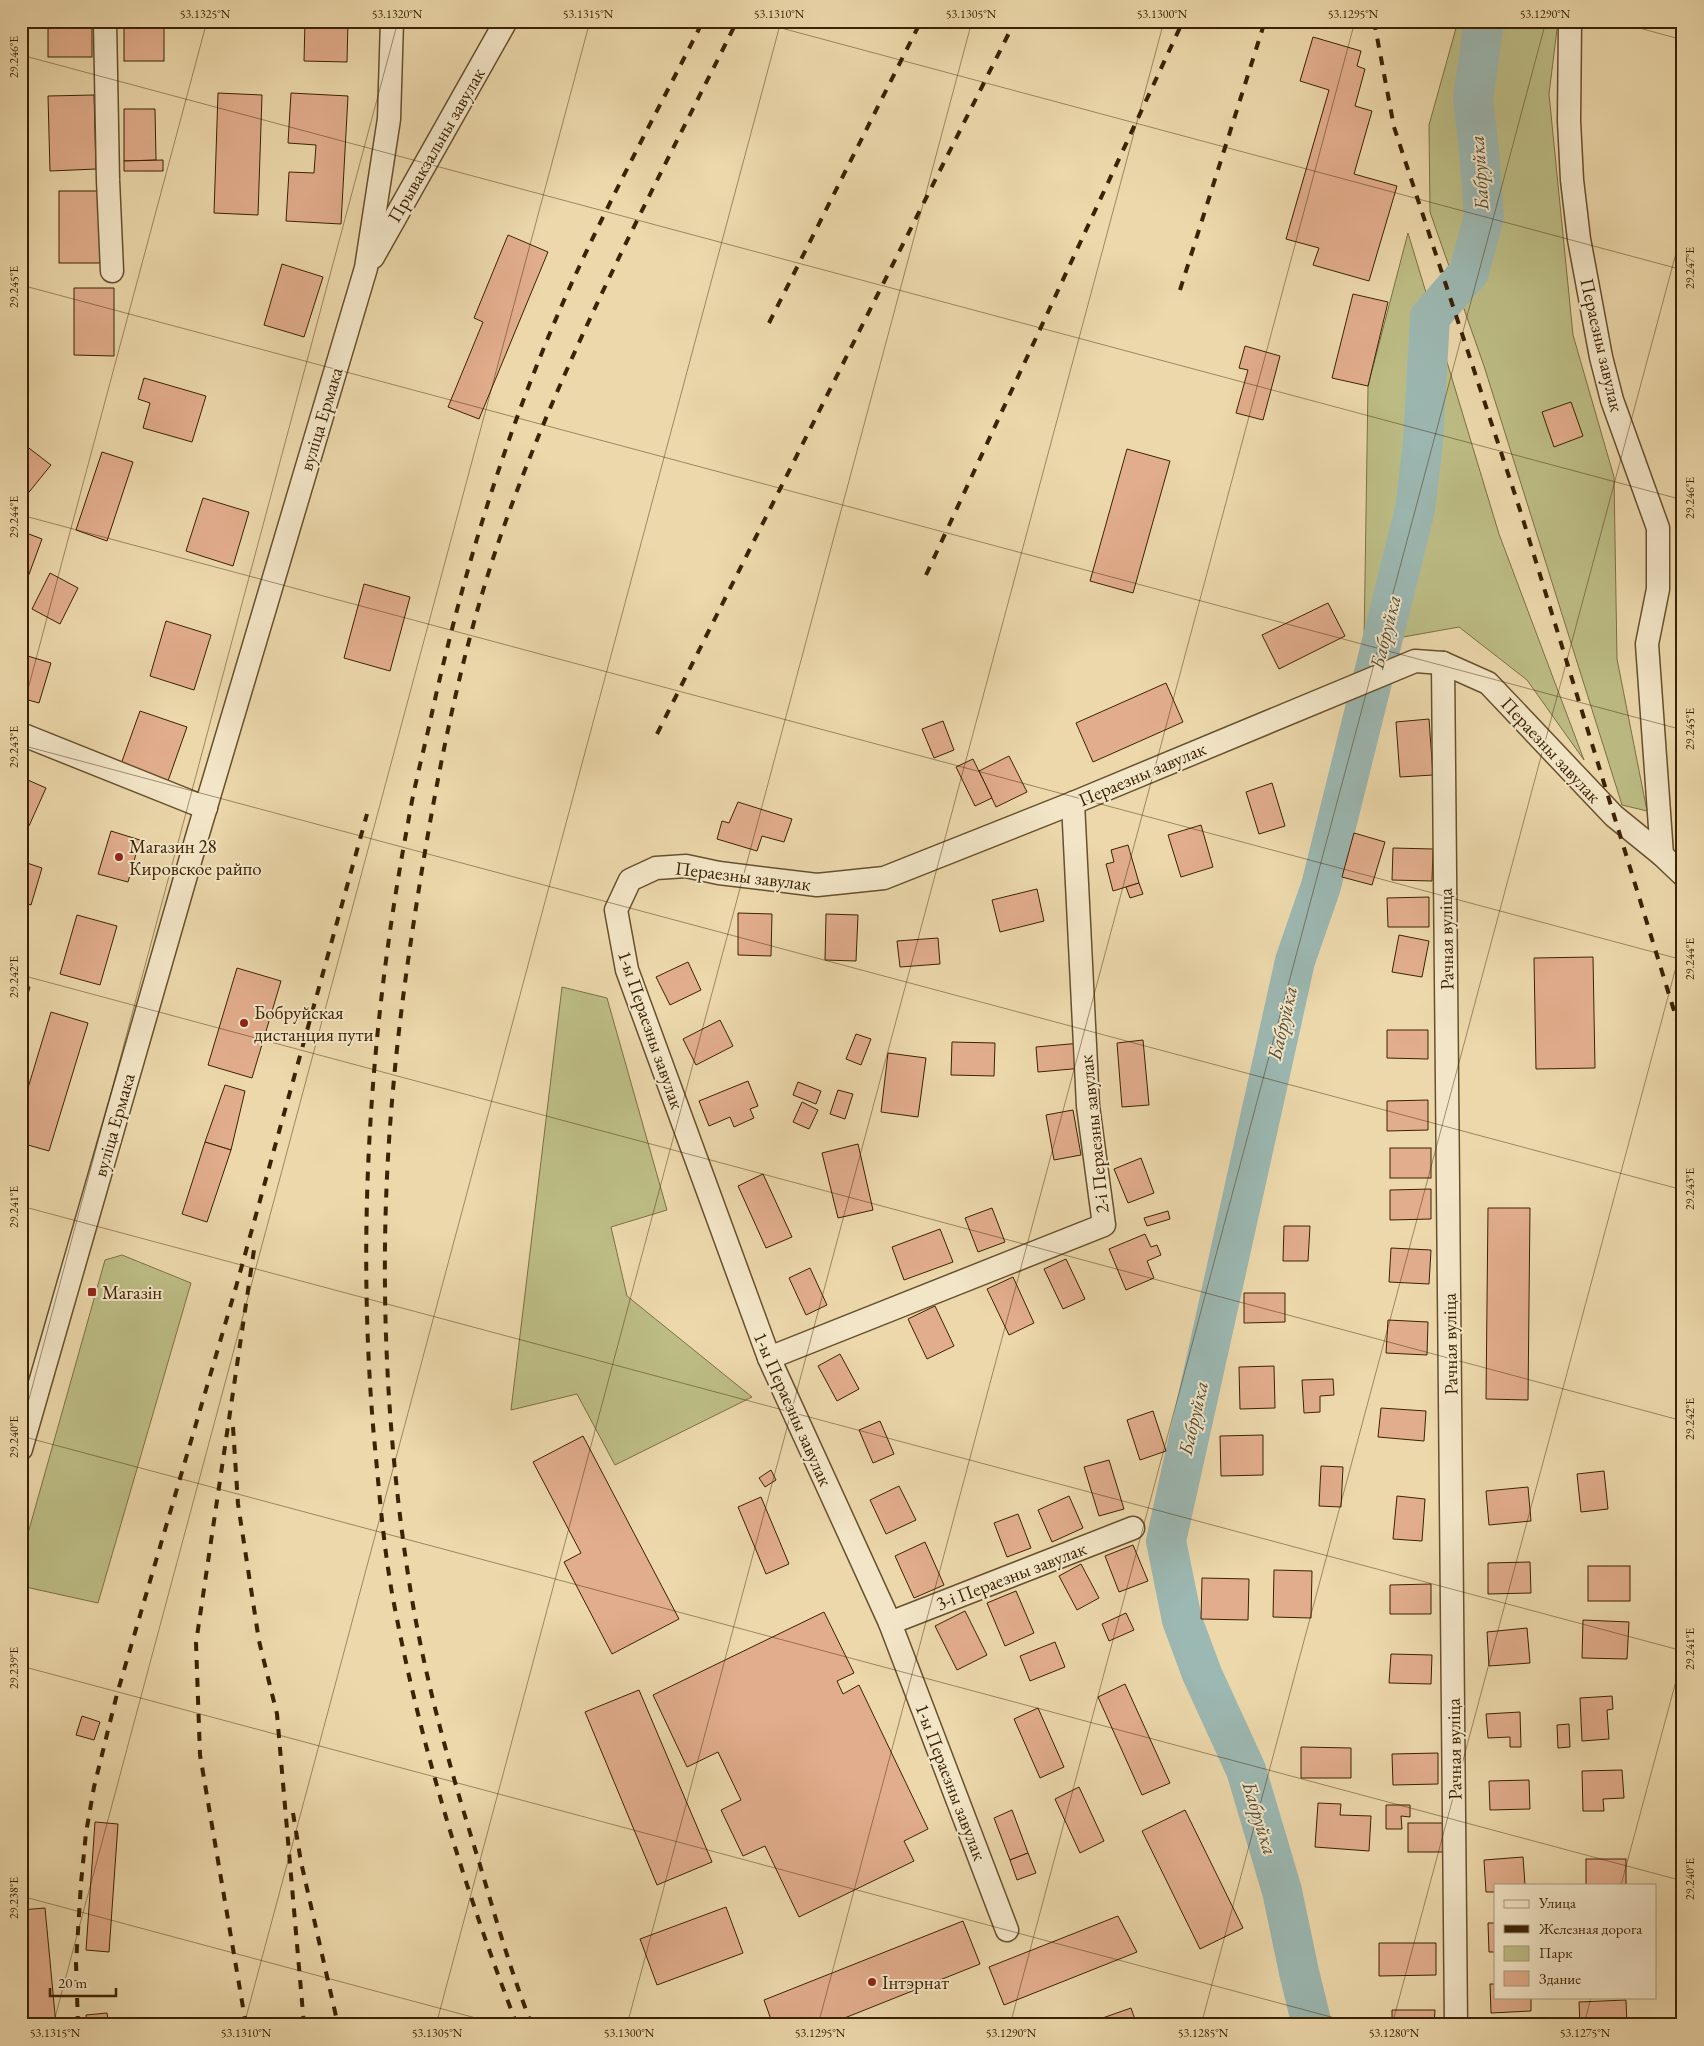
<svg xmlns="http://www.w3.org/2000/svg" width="1704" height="2046" viewBox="0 0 1704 2046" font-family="'EB Garamond',serif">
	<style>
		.green { fill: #bdbd85; stroke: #7c7044 }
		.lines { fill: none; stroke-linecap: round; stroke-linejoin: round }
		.river { stroke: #9cb8b2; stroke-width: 40 }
		.building { fill: #e2ad8c; stroke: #3b2202 }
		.street-casing { stroke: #67502c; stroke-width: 25 }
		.street { stroke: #f3e6c8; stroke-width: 22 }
		.rail { stroke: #3b2202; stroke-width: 4; stroke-dasharray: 9 9; stroke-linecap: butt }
		.ticks { fill: none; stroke: #3b2202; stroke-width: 1; stroke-opacity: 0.45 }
		.poi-dot { fill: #8f2418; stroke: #f3e6c8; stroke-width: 2 }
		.labels { text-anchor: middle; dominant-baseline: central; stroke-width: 4; stroke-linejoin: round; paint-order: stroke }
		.street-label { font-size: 19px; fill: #3b2202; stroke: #f3e6c8 }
		.poi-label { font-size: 19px; fill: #3b2202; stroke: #f3e6c8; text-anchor: start }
		.water-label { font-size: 20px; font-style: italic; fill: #584f37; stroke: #f3e6c8 }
		.neatline { fill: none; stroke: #3b2202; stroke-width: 2 }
		.ticks-label { font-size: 12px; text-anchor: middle; fill: #3b2202 }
	</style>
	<rect width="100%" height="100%" fill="#ecd8ab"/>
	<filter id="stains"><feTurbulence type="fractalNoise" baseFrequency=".004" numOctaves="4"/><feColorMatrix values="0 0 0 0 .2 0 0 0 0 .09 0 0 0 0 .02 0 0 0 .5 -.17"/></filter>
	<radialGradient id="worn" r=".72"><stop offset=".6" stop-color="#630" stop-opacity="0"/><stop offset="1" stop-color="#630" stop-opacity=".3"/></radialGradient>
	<g class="green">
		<path d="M1458,21H1558L1549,94L1573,335L1614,477L1617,659L1647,811L1622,805L1484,366L1430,212L1429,125Z"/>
		<path d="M1408,233L1499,534L1584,760L1527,680L1459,627L1364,644L1368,386Z"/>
		<path d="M562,987L607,998L667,1210L611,1227L627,1296L752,1397L615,1465L577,1394L511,1410Z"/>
		<path d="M122,1255L191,1283L98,1603L21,1586V1558L105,1260Z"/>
	</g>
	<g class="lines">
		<path class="river" d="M1312,2025L1299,1972L1282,1891L1246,1770L1202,1674L1182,1620L1166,1541L1295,961L1321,886L1415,509L1423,442L1430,317L1469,272L1484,216L1479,150L1473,99L1484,21"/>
	</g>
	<g class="building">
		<rect x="48" y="21" width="44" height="36"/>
		<rect x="124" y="21" width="40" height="40"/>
		<path d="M305,21H348L347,62L304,61Z"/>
		<path d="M1313,37L1361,51L1357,66L1365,69L1355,106L1372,111L1354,174L1397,186L1369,281L1313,265L1319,248L1286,239L1329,90L1300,81Z"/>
		<path d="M218,93L262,95L258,215L214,213Z"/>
		<path d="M291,93L348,96L341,224L286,221L289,172L314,173L316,145L288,143Z"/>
		<path d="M94,95L96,169L50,171L48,96Z"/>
		<path d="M124,109H155L156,160L124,161Z"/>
		<path d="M163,160V171H124V161Z"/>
		<rect x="59" y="191" width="41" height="72"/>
		<path d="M508,235L548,252L479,419L448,407L483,322L474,318Z"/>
		<path d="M282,264L323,277L304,337L264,325Z"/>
		<path d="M74,288H114V356L74,355Z"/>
		<path d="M1353,294L1388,302L1368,386L1332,378Z"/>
		<path d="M1245,346L1280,356L1263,420L1236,413L1248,370L1239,368Z"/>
		<path d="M21,378L29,389L21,395Z"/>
		<path d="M144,378L206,396L192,442L143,428L150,403L138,399Z"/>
		<path d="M1571,402L1583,436L1554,447L1542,412Z"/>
		<path d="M21,442L51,465L21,502Z"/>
		<path d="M1127,449L1170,461L1133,593L1090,581Z"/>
		<path d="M102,452L133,462L107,541L76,530Z"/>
		<path d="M203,498L249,512L233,566L186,551Z"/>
		<path d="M21,531L42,539L28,577L21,574Z"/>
		<path d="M50,573L78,588L60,624L32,609Z"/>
		<path d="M364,584L410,597L390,671L344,658Z"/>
		<path d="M1328,603L1345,636L1279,669L1262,635Z"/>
		<path d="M166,621L211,635L194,690L150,676Z"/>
		<path d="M21,654L51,663L39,703L21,698Z"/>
		<path d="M1166,683L1183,722L1093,762L1076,723Z"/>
		<path d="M140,711L187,727L168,781L121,764Z"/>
		<path d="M1429,719L1433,775L1400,777L1396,722Z"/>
		<path d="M943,721L954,750L934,758L922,729Z"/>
		<path d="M1009,756L1027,792L996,807L979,771Z"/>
		<path d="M973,759L992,798L975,806L956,767Z"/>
		<path d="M21,777L46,788L29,826L21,823Z"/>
		<path d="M1272,783L1285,826L1259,834L1246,792Z"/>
		<path d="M738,802L792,819L784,842L762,836L757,851L717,839L722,821L729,823Z"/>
		<path d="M1201,825L1213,867L1181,877L1168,835Z"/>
		<path d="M111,831L140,840L128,882L98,874Z"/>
		<path d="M1354,833L1385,842L1372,885L1342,877Z"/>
		<path d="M1128,845L1139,883L1113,891L1106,864L1114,862L1111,850Z"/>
		<path d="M1393,848L1433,849L1432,881L1392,880Z"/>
		<path d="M21,861L42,868L31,905L21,902Z"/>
		<path d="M1139,883L1143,894L1130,898L1126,887Z"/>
		<path d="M1037,889L1044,921L1000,932L992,900Z"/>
		<path d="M1429,897V927H1388L1387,898Z"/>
		<path d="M21,913L26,914L21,932Z"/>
		<path d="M738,913L772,914L771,956L738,955Z"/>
		<path d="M826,914L858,915L856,961L825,960Z"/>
		<path d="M77,915L117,926L100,985L60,974Z"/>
		<path d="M1399,935L1429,941L1422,977L1392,972Z"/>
		<path d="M938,938L940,964L900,967L897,941Z"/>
		<path d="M1593,957L1595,1068L1536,1069L1534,958Z"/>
		<path d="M688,962L701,990L670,1005L656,977Z"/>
		<path d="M237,968L281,981L252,1078L208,1065Z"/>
		<path d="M21,985L30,987L21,1019Z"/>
		<path d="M51,1012L88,1023L49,1151L21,1143V1111Z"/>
		<path d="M720,1020L733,1046L696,1065L683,1039Z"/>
		<path d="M1387,1030H1428V1059L1387,1058Z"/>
		<path d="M856,1034L871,1039L861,1065L846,1059Z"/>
		<path d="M1143,1040L1149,1105L1122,1107L1117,1043Z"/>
		<path d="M952,1042L995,1043L994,1076L951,1075Z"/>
		<path d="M1081,1043L1083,1068L1038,1072L1036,1047Z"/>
		<path d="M888,1053L926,1058L918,1117L881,1112Z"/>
		<path d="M748,1081L758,1106L750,1109L754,1118L734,1127L730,1117L709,1126L699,1101Z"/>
		<path d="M798,1082L821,1091L816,1104L793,1095Z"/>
		<path d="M225,1085L245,1091L231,1150L205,1142Z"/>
		<path d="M838,1090L853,1094L845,1119L830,1114Z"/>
		<path d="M1428,1100V1130L1387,1131V1101Z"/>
		<path d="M802,1102L818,1110L809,1129L793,1122Z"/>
		<path d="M1073,1110L1081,1155L1054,1160L1046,1115Z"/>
		<path d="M205,1142L231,1150L207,1222L182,1214Z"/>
		<path d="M858,1144L873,1210L838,1218L822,1153Z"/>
		<rect x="1390" y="1148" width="41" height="30"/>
		<path d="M1141,1158L1154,1193L1128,1203L1114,1169Z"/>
		<path d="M763,1174L792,1237L766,1248L738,1186Z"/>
		<path d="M1431,1189V1219L1390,1220V1190Z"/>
		<path d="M992,1208L1005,1242L978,1252L965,1218Z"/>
		<path d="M1488,1208H1530L1528,1400L1486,1399Z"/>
		<path d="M1168,1211L1170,1219L1147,1226L1144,1218Z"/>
		<path d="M1284,1226H1310L1308,1261H1283Z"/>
		<path d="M940,1229L953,1262L904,1280L892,1247Z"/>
		<path d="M1145,1234L1151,1247L1157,1245L1161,1255L1147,1261L1154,1278L1126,1290L1109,1249Z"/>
		<path d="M1391,1248L1431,1250L1429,1284L1389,1282Z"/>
		<path d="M1066,1259L1085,1299L1063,1309L1044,1269Z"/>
		<path d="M810,1268L827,1305L806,1315L789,1278Z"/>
		<path d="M1013,1277L1034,1323L1009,1335L987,1289Z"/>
		<path d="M1244,1293H1285V1322L1244,1323Z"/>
		<path d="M935,1306L954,1346L927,1359L908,1319Z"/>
		<path d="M1388,1320L1428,1322L1427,1355L1386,1353Z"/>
		<path d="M840,1354L859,1389L837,1401L818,1366Z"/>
		<path d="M1274,1366L1275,1408L1240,1409L1239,1367Z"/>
		<path d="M1333,1379L1334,1395L1320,1396V1412L1304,1413L1302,1380Z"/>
		<path d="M1381,1408L1426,1411L1424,1441L1378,1437Z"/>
		<path d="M1153,1411L1166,1451L1140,1460L1127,1420Z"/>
		<path d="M880,1421L894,1454L873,1463L859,1430Z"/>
		<path d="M1263,1435V1475L1221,1476L1220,1436Z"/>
		<path d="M583,1436L679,1619L612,1654L564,1562L581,1553L533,1462Z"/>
		<path d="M1109,1460L1124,1509L1099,1516L1084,1467Z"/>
		<path d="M1321,1466L1343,1467L1341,1507L1319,1506Z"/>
		<path d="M771,1470L776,1480L765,1487L759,1478Z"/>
		<path d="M1604,1471L1608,1509L1581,1512L1577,1474Z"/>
		<path d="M899,1486L916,1520L886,1534L870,1500Z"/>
		<path d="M1528,1487L1531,1521L1489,1525L1486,1491Z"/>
		<path d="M1069,1496L1083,1528L1052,1542L1038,1510Z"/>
		<path d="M1397,1496L1425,1499L1422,1541L1393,1539Z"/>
		<path d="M761,1497L789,1564L766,1574L738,1507Z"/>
		<path d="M1018,1514L1031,1548L1007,1557L994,1523Z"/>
		<path d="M925,1542L944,1585L914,1598L895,1556Z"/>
		<path d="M1133,1545L1148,1581L1119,1592L1105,1556Z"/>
		<path d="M1530,1562L1531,1593L1488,1594V1563Z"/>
		<path d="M1081,1564L1099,1598L1077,1610L1059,1576Z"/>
		<rect x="1588" y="1566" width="42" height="35"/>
		<path d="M1274,1570L1312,1571L1311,1618L1273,1617Z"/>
		<path d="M1202,1578L1249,1579L1248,1620L1201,1619Z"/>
		<path d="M1431,1584V1614H1390V1585Z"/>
		<path d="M1016,1591L1034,1633L1005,1646L987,1603Z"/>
		<path d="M965,1611L987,1655L957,1670L935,1626Z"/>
		<path d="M824,1612L854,1673L837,1681L843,1694L859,1685L928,1829L904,1841L914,1861L799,1917L765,1846L743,1856L721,1810L741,1800L718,1752L687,1767L653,1695Z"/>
		<path d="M1126,1613L1134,1630L1109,1641L1102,1624Z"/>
		<path d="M1583,1620L1629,1622L1627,1659L1582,1658Z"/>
		<path d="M1527,1628L1530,1663L1489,1666L1487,1632Z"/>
		<path d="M1055,1642L1065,1667L1030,1681L1020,1656Z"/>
		<path d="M1391,1654L1432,1655L1431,1684L1389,1683Z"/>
		<path d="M1125,1684L1170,1783L1142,1795L1098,1697Z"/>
		<path d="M639,1690L712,1862L657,1885L585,1712Z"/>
		<path d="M1612,1696L1613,1709L1607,1710L1609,1739L1582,1741L1580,1698Z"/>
		<path d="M1038,1708L1064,1767L1040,1778L1014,1719Z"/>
		<path d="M1520,1712L1521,1747H1510V1737L1488,1738L1486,1714Z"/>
		<path d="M82,1716L100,1722L94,1740L76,1735Z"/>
		<path d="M1569,1724L1570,1747L1558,1748L1557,1725Z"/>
		<path d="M1301,1747L1351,1748V1778H1301Z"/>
		<path d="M1438,1753V1784L1393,1785L1392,1754Z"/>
		<path d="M1622,1770L1624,1798L1603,1799L1604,1811H1583L1582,1771Z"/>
		<path d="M1529,1780L1530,1809L1490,1810L1489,1781Z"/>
		<path d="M1079,1787L1104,1841L1080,1853L1055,1799Z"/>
		<path d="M1318,1803L1341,1804L1340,1815L1371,1816L1369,1851L1315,1847Z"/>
		<path d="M1386,1805H1410V1817L1401,1816L1402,1829H1386Z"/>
		<path d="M1012,1810L1028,1853L1010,1860L994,1818Z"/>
		<path d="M1185,1810L1243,1928L1200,1949L1142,1831Z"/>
		<path d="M95,1822L118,1824L109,1952L86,1950Z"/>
		<rect x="1408" y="1823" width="42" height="29"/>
		<path d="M1028,1853L1036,1873L1017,1880L1010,1860Z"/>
		<path d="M1523,1857L1525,1885H1495V1892H1486L1484,1860Z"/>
		<rect x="1586" y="1859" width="40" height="26"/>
		<path d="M726,1907L743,1953L657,1985L640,1939Z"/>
		<path d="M45,1908L56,2025H21V1910Z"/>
		<path d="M1118,1916L1137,1952L1004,2005L989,1967Z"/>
		<path d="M963,1921L980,1964L827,2025H773L764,2000Z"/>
		<path d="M1488,1923H1495V1952H1489Z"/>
		<path d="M1379,1943H1436V1975L1379,1976Z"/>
		<path d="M1490,1984H1495V1997H1531V2011L1491,2013Z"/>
		<path d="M1626,2000L1627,2025H1580L1579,2002Z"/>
		<path d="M1131,2008L1137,2025H1096L1094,2021Z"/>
		<path d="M1392,2010H1435L1434,2025H1392Z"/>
		<path d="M107,2013L109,2025H87L86,2015Z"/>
	</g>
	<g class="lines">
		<defs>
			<g id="street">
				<path d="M105,21L108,180L112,271"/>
				<path d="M1570,21L1569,121L1572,180L1579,239L1601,357L1612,400L1658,528V589L1647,644L1662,855"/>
				<path d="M373,257L506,21"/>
				<path d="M1443,663L1456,2025"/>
				<path d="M21,734L206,808"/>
				<path d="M769,1358L1104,1225L1088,1106L1073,803"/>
				<path d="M21,1449L197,837L366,268L389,119L392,21"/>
				<path d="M890,1623L1133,1528"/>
				<path d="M1007,1930L890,1623L769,1358L627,970L616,910L630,880L656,868L686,866L719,873L817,885L884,878L1073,803L1415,661L1443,663L1488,683L1614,816L1662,855L1683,875"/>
			</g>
		</defs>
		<use href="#street" class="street-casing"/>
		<use href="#street" class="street"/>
		<g class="rail">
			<path d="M1374,21L1394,127L1521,513L1683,1040"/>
			<path d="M1180,290L1265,21"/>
			<path d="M769,323L921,21"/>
			<path d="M926,575L1183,21"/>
			<path d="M657,734L1015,21"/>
			<path d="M233,1427L238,1504L259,1641L277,1714L304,2025"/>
			<path d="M293,1813L301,1862L338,2025"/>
			<path d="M78,2025L76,1963L81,1883L86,1833L94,1787L117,1694L236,1287L367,814"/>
			<path d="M246,2025L200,1755L196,1643L255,1243"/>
			<path d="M517,2025C463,1885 419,1740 392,1593C383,1542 379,1489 374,1437C356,1233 370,1024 408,823C413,792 421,761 428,731C456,601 493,473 543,350C588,238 648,130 703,21"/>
			<path d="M532,2025C511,1973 496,1919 480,1865C451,1772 424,1678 409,1581C384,1419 378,1253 393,1090C399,1020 409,951 420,882C440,758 465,633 508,515C570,344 656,184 737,21"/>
		</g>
	</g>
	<path class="ticks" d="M755,21L1683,270M1614,21L1683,40M21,55L1683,500M21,285L1683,730M21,515L1683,960M21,715L207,21M21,745L1683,1190M21,975L1683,1421M21,1206L1683,1651M21,1429L398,21M21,1436L1683,1881M21,1666L1361,2025M1621,1885L1683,1655M21,1896L502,2025M53,2025L590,21M244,2025L781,21M436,2025L972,21M627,2025L1164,21M818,2025L1355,21M1010,2025L1546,21M1201,2025L1683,227M1392,2025L1683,941M1584,2025L1591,1997"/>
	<g class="poi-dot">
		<circle cx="119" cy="857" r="5"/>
		<circle cx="244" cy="1023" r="5"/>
		<rect x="87" y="1287" width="10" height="10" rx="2.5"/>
		<circle cx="872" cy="1982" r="5"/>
	</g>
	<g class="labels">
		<g class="street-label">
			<text transform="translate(436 145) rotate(-60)">Прывакзальны завулак</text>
			<text transform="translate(1602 345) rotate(77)">Пераезны завулак</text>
			<text transform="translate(321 419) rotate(-73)">вуліца Ермака</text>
			<text transform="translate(1551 750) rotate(47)">Пераезны завулак</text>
			<text transform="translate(1142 774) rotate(-23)">Пераезны завулак</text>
			<text transform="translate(743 876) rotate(7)">Пераезны завулак</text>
			<text transform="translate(1446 939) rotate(-91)">Рачная вуліца</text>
			<text transform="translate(651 1030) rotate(71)">1-ы Пераезны завулак</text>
			<text transform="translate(114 1125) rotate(-74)">вуліца Ермака</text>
			<text transform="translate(1094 1134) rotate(-96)">2-і Пераезны завулак</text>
			<text transform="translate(1450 1344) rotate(-91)">Рачная вуліца</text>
			<text transform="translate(793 1409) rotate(66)">1-ы Пераезны завулак</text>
			<text transform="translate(1011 1576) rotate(-21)">3-і Пераезны завулак</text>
			<text transform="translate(1454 1749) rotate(-91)">Рачная вуліца</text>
			<text transform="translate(951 1782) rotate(69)">1-ы Пераезны завулак</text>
		</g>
		<g class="poi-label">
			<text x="129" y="846">Магазин 28<tspan x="129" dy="22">Кировское райпо</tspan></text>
			<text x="254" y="1012">Бобруйская<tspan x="254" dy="22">дистанция пути</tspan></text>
			<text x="102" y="1292">Магазін</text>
			<text x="882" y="1982">Інтэрнат</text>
		</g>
		<g class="water-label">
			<text transform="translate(1479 173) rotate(-94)">Бабруйка</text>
			<text transform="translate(1385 632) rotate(-76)">Бабруйка</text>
			<text transform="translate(1282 1023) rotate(-77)">Бабруйка</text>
			<text transform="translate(1193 1418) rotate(-77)">Бабруйка</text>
			<text transform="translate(1260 1818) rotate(73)">Бабруйка</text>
		</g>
	</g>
	<rect width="1704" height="2046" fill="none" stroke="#ecd8ab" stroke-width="55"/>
	<rect x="1494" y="1884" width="162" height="115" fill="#f3e6c8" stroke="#a99879"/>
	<rect x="1504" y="1900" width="25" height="8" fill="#f3e6c8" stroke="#a99879"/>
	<text x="1539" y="1908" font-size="15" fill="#3b2202">Улица</text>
	<rect x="1504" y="1925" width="25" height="8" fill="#3b2202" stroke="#a99879"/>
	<text x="1539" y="1934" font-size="15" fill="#3b2202">Железная дорога</text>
	<rect x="1504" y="1946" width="25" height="15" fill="#bdbd85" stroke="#a99879"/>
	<text x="1539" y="1958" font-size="15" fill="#3b2202">Парк</text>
	<rect x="1504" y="1971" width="25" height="15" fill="#e2ad8c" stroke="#a99879"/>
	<text x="1539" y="1984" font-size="15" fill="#3b2202">Здание</text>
	<path d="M50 1988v8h66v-8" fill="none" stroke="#3b2202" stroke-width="2.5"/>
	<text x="58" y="1988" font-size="15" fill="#3b2202" stroke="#f3e6c8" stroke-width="4" paint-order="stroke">20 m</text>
	<rect x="28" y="28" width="1648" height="1990" class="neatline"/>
	<g class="ticks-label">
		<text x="205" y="18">53.1325°N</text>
		<text x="397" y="18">53.1320°N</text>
		<text x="588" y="18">53.1315°N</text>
		<text x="779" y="18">53.1310°N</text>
		<text x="971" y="18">53.1305°N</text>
		<text x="1162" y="18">53.1300°N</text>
		<text x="1353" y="18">53.1295°N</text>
		<text x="1545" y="18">53.1290°N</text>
		<text transform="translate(14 57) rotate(-90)" y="4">29.246°E</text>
		<text transform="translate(1690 268) rotate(-90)" y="4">29.247°E</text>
		<text transform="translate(14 287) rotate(-90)" y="4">29.245°E</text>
		<text transform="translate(1690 498) rotate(-90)" y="4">29.246°E</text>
		<text transform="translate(14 517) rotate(-90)" y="4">29.244°E</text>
		<text transform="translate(1690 729) rotate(-90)" y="4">29.245°E</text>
		<text transform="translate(14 747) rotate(-90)" y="4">29.243°E</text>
		<text transform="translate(1690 959) rotate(-90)" y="4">29.244°E</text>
		<text transform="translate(14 977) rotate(-90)" y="4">29.242°E</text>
		<text transform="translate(1690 1189) rotate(-90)" y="4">29.243°E</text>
		<text transform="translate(14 1207) rotate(-90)" y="4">29.241°E</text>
		<text transform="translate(1690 1419) rotate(-90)" y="4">29.242°E</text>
		<text transform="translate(14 1437) rotate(-90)" y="4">29.240°E</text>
		<text transform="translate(1690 1649) rotate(-90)" y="4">29.241°E</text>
		<text transform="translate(14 1668) rotate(-90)" y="4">29.239°E</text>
		<text transform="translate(1690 1879) rotate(-90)" y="4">29.240°E</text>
		<text transform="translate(14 1898) rotate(-90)" y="4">29.238°E</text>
		<text x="55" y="2037">53.1315°N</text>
		<text x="246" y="2037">53.1310°N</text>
		<text x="437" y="2037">53.1305°N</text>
		<text x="629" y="2037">53.1300°N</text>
		<text x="820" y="2037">53.1295°N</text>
		<text x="1011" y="2037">53.1290°N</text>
		<text x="1203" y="2037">53.1285°N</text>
		<text x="1394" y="2037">53.1280°N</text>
		<text x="1585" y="2037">53.1275°N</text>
	</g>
	<rect width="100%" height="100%" filter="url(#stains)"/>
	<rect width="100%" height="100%" fill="url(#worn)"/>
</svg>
